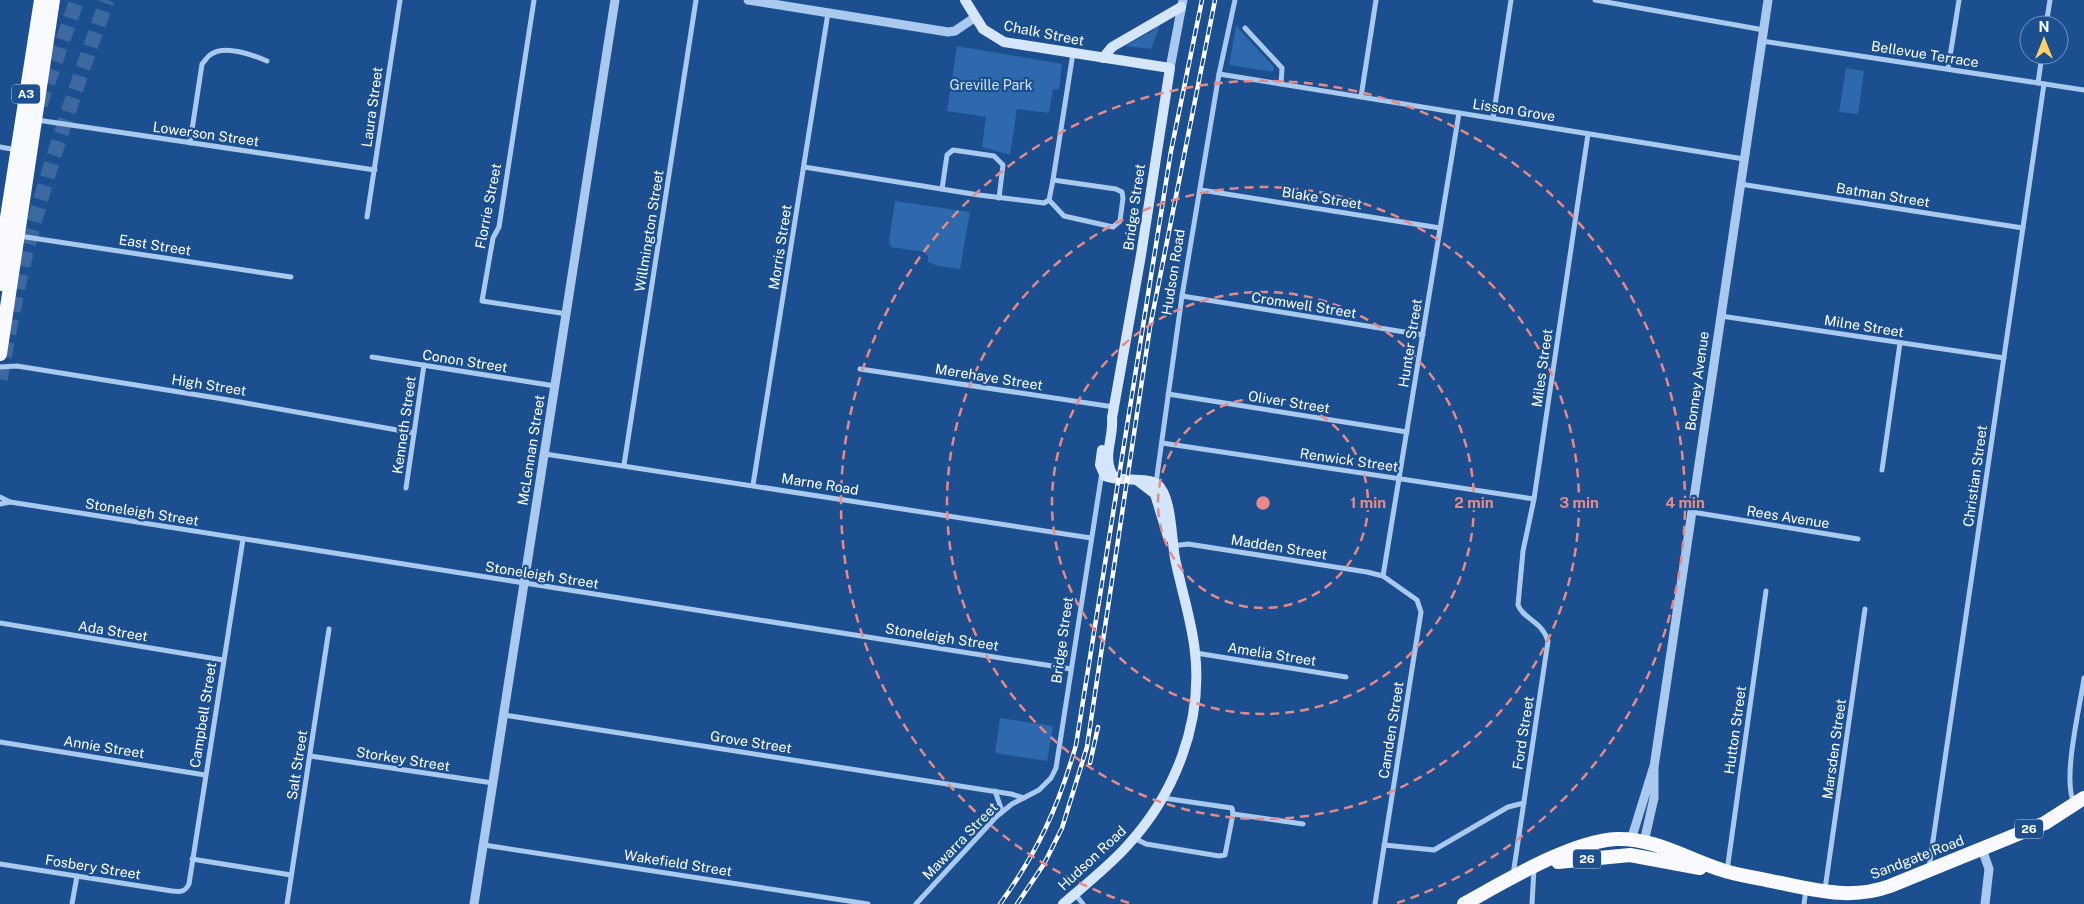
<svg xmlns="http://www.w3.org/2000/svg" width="2084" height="904" viewBox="0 0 2084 904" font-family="'Public Sans',sans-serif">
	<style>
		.green { fill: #2e69ad }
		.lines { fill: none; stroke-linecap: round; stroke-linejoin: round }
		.motorway-tunnel { stroke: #3d69a0; stroke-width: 15; stroke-dasharray: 15 8; stroke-linecap: butt }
		.minor { stroke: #a9c9ee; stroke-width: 5 }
		.tertiary { stroke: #a9c9ee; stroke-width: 9 }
		.secondary { stroke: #d6e6fa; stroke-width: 10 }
		.trunk { stroke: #f8faff; stroke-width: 14 }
		.rail-casing { stroke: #fff; stroke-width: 4.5 }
		.rail { stroke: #1b4f8f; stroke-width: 2.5; stroke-dasharray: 8; stroke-linecap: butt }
		.ring { fill: none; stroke: #e88989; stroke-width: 2.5; stroke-dasharray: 9 6 }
		.labels { text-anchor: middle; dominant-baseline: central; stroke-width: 4.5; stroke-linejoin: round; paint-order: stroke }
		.shield { fill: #1b4f8f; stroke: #bbcadd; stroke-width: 1 }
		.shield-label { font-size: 12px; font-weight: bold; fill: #fff }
		.street-label { font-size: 14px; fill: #fff; stroke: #1b4f8f }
		.park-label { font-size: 14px; fill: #cfe3fa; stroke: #1b4f8f }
		.centre { fill: #e88989; stroke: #1b4f8f; stroke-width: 2.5 }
		.ring-label { font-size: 15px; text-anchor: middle; font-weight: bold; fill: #e88989; stroke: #1b4f8f; stroke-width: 4.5; stroke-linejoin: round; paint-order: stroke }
	</style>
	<rect width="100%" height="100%" fill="#1b4f8f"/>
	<g class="green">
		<path d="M1161,22L1151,49L1125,46L1152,31Z"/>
		<path d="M1236,26L1274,67L1273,72L1229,65Z"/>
		<path d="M957,46L1062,64L1059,90L1053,89L1049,113L1017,109L1010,155L982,147L986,117L947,111Z"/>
		<path d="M1846,68L1864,71L1858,114L1839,112Z"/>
		<path d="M895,201L970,212L960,269L938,266L928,262V256L924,252L891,247L889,241Z"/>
		<path d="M1000,718L1053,726L1047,761L995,753Z"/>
	</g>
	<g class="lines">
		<g class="motorway-tunnel">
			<path d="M40,105L77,0"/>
			<path d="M0,379C8,339 15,297 25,257C47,170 77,85 107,0"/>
		</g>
		<g class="minor">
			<path d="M534,0L499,227L493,238L482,301L567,314"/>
			<path d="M1595,0L1764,30"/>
			<path d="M2046,25L2050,0"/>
			<path d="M1245,28L1282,68L1281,84"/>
			<path d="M1762,41L2084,90"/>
			<path d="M1948,69L1959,0"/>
			<path d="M1219,74L1744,159"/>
			<path d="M2038,83L2042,55"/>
			<path d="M1361,97L1376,0"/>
			<path d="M1493,118L1511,0"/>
			<path d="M37,120L375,170"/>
			<path d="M190,143L202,64C205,61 207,57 210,55C224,44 253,55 267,61"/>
			<path d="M0,147L17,150"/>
			<path d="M804,167L979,195L1044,203L1049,200L1053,180L1073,53"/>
			<path d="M1740,184L2023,228"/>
			<path d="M942,189L947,155L953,150L994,156L1003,165L999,198"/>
			<path d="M1201,190L1440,228"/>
			<path d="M1049,200L1064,216L1113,227L1120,221L1123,198L1122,192L1116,189L1053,180"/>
			<path d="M367,217L400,0"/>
			<path d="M19,236L291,277"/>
			<path d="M1182,296L1423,335"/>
			<path d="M1721,316L2004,358"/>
			<path d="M372,357L555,386"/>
			<path d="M0,367L17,366L223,399L414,433"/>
			<path d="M860,369L1114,407"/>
			<path d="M1168,394L1407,432"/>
			<path d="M1162,443L1534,499"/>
			<path d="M545,454L1091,538"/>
			<path d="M624,465L696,0"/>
			<path d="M1882,470L1900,343"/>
			<path d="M1156,483L1182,296L1219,74L1235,0"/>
			<path d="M753,485L828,13"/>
			<path d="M406,488L424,365"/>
			<path d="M0,497L10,502"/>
			<path d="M0,504L10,502L1071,669"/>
			<path d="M1692,512L1858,539"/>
			<path d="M1172,546L1188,544L1367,572L1383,576L1417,600L1421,612L1375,904"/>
			<path d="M1383,576L1459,113"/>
			<path d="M0,623L223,660"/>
			<path d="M1196,653L1346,677"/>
			<path d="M504,715L1011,794L1024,798"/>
			<path d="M0,742L205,775"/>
			<path d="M310,756L493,783"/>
			<path d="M995,791L1002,811"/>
			<path d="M2074,803C2062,779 2080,707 2084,678"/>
			<path d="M1233,814L1303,824"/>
			<path d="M1134,838L1146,844L1219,856L1225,855L1233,814L1232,808L1163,798"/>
			<path d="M484,845L868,904"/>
			<path d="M1384,845L1434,850L1508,807L1524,803"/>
			<path d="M192,859L291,875"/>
			<path d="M0,864L172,891C181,892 185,892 189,884L243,539"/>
			<path d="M1929,868L2044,84"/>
			<path d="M1727,871L1766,591"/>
			<path d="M1513,875L1548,641C1542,621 1523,619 1518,605L1523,551L1534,499L1588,134"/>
			<path d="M1825,889L1865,609"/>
			<path d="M1075,894L1083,904"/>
			<path d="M72,904L77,876"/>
			<path d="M287,904L329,629"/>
			<path d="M916,904L996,817L1012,804L1039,790L1051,778L1056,768L1102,472"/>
			<path d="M1532,904L1534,868"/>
			<path d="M1804,904L1806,889"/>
		</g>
		<g class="tertiary">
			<path d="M748,0L948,32L955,31L974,18"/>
			<path d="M1170,68L1183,0"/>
			<path d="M1631,840L1653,769"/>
			<path d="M1644,842L1654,798V767L1768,0"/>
			<path d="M1982,849L1989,869L1985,904"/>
			<path d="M474,904L615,0"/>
		</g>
		<g class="secondary">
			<path d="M965,0L983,29L1004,42L1170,68L1141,255L1112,418C1114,439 1101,458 1114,477"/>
			<path d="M1103,58L1112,47L1181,7"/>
			<path d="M1138,481L1155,494L1168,537"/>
			<path d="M1063,904C1085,885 1108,867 1127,846C1175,794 1203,723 1195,652C1192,622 1182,592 1176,563C1171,544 1173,497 1157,484C1148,477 1117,482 1105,476L1100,465L1102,450"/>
		</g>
		<g class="trunk">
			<path d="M0,284L6,224L41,0"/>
			<path d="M0,354L53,0"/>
			<path d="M1558,862L1630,855L1700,868"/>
			<path d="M1464,904C1504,882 1571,841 1617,839C1653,838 1686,858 1719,869C1735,875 1753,877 1771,881C1811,889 1849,901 1890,886L2045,823L2084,798"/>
		</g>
		<defs>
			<g id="rail">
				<path d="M1090,763L1098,727"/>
				<path d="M1000,904C1038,851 1058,808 1076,745L1171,151L1202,0"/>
				<path d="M1017,904L1044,864L1062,828L1087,747L1150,327L1215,0"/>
			</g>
		</defs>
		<use href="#rail" class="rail-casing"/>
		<use href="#rail" class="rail"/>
	</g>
	<g class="ring">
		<circle cx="1263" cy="503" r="105"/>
		<circle cx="1263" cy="503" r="211"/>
		<circle cx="1263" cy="503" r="316"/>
		<path d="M1129 903A422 422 0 1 1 1397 903"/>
	</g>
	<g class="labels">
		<g class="shield">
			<rect x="12" y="84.5" width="28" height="19" rx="4"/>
			<rect x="2015" y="819.5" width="28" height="19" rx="4"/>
			<rect x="1573" y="849.5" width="28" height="19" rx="4"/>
		</g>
		<g class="shield-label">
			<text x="26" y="94">A3</text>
			<text x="2029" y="829">26</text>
			<text x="1587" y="859">26</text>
		</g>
		<g class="street-label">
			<text transform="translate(1044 33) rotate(11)">Chalk Street</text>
			<text transform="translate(1925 54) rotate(9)">Bellevue Terrace</text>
			<text transform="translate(372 107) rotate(-82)">Laura Street</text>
			<text transform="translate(1514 110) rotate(9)">Lisson Grove</text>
			<text transform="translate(206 134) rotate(8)">Lowerson Street</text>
			<text transform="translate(1883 195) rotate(9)">Batman Street</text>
			<text transform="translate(1322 198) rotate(9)">Blake Street</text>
			<text transform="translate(488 206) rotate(-79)">Florrie Street</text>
			<text transform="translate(1134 207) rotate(-82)">Bridge Street</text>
			<text transform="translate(649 231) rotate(-81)">Willmington Street</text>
			<text transform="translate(155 245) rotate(9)">East Street</text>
			<text transform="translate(780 247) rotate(-81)">Morris Street</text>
			<text transform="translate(1173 272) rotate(-81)">Hudson Road</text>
			<text transform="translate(1304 305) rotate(9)">Cromwell Street</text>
			<text transform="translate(1864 326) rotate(9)">Milne Street</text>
			<text transform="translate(1410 343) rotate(-81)">Hunter Street</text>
			<text transform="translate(465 361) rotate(9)">Conon Street</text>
			<text transform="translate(1542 368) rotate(-82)">Miles Street</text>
			<text transform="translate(989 377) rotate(9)">Merehaye Street</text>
			<text transform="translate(1697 381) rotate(-82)">Bonney Avenue</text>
			<text transform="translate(209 385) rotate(9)">High Street</text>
			<text transform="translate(1289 402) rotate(9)">Oliver Street</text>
			<text transform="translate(404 425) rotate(-82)">Kenneth Street</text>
			<text transform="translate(531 450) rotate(-81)">McLennan Street</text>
			<text transform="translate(1349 460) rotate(8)">Renwick Street</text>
			<text transform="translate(1975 476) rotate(-82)">Christian Street</text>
			<text transform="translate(820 484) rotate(9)">Marne Road</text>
			<text transform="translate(142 512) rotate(9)">Stoneleigh Street</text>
			<text transform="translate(1788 517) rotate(9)">Rees Avenue</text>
			<text transform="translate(1279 547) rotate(9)">Madden Street</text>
			<text transform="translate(542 575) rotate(9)">Stoneleigh Street</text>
			<text transform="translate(113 631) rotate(9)">Ada Street</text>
			<text transform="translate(942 637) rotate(9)">Stoneleigh Street</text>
			<text transform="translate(1062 640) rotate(-82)">Bridge Street</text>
			<text transform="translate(1272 654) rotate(9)">Amelia Street</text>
			<text transform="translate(203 715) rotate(-81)">Campbell Street</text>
			<text transform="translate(1391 730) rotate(-81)">Camden Street</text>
			<text transform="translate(1735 730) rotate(-82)">Hutton Street</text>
			<text transform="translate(1523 733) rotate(-81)">Ford Street</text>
			<text transform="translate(751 742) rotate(9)">Grove Street</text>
			<text transform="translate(104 747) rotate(9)">Annie Street</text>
			<text transform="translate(1834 749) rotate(-82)">Marsden Street</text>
			<text transform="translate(403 759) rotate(9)">Storkey Street</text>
			<text transform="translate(297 765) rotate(-81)">Salt Street</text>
			<text transform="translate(960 841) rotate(-46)">Mawarra Street</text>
			<text transform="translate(1917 857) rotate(-21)">Sandgate Road</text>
			<text transform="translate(1092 858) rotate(-43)">Hudson Road</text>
			<text transform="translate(678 863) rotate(9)">Wakefield Street</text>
			<text transform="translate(93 867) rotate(9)">Fosbery Street</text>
		</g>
		<g class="park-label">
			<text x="991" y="85">Greville Park</text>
		</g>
	</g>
	<circle cx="1263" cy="503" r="8" class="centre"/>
	<g class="ring-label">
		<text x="1368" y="508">1 min</text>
		<text x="1474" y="508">2 min</text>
		<text x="1579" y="508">3 min</text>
		<text x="1685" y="508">4 min</text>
	</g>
	<g transform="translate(2044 40)"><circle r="24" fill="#1b4f8f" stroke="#7695bc"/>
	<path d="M0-4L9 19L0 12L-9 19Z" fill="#ffd166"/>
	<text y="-8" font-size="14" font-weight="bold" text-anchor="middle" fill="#ffffff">N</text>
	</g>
</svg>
